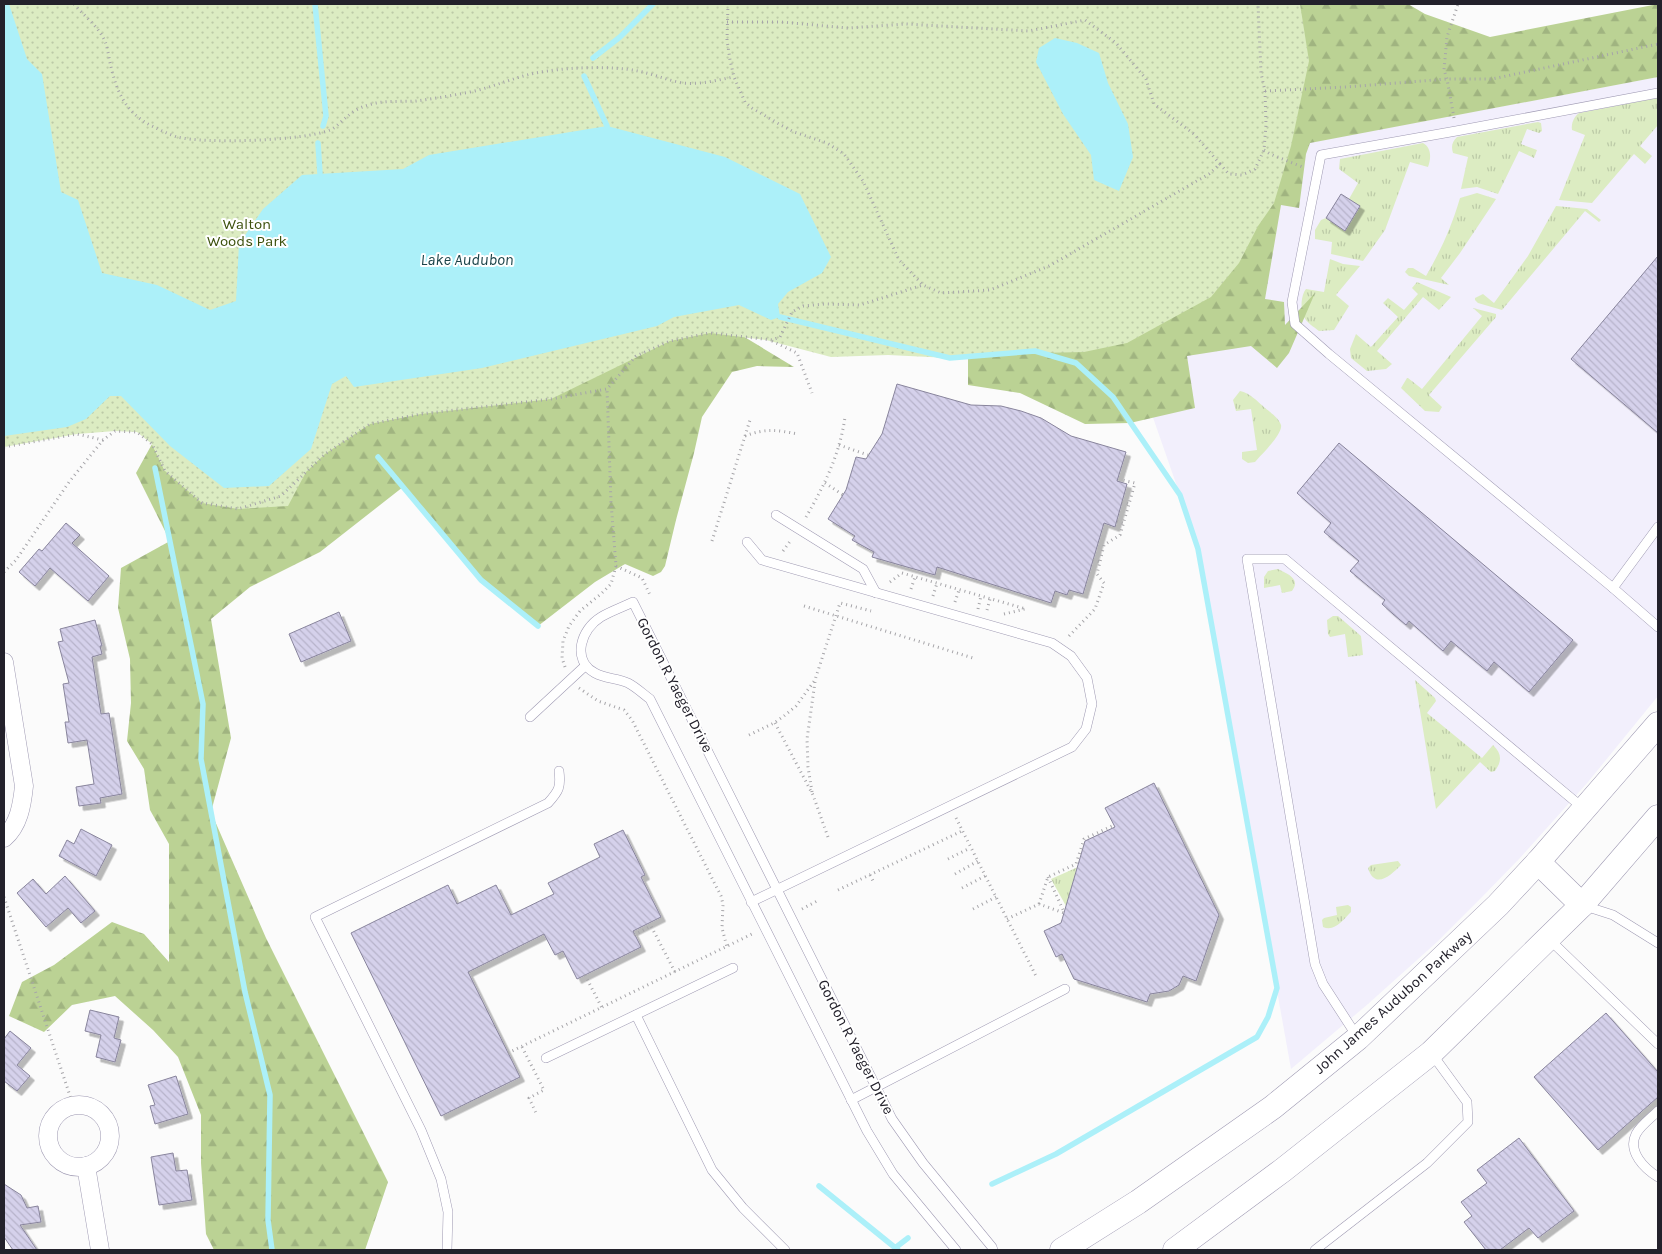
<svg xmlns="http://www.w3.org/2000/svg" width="1662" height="1254" viewBox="0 0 1662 1254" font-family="Karla,sans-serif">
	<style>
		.commercial { fill: #f2effc }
		.grass { fill: url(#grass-tufts) }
		.forest { fill: url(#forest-firs) }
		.park { fill: url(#park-dots) }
		.water { fill: #acf0f9 }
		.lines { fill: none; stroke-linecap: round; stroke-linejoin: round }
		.stream { stroke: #acf0f9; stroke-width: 5.5 }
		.building { fill: url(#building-back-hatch); stroke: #88849c; filter: url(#shadow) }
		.service-casing { stroke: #9f9ab3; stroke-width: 10 }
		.minor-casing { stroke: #9f9ab3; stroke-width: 19 }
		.secondary-casing { stroke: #9f9ab3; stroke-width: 25 }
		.path { stroke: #a6a5a9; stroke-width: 3; stroke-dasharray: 1 4; stroke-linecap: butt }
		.service { stroke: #fff; stroke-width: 9 }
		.minor { stroke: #fff; stroke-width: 18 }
		.secondary { stroke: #fff; stroke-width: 24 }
		.labels { text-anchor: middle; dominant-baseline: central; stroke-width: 4; stroke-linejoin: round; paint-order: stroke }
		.park-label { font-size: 15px; fill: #3c500c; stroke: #fff }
		.street-label { font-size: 15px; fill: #23212b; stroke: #fff }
		.water-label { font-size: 16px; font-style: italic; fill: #1a4349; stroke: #fff }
	</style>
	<defs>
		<pattern id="grass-tufts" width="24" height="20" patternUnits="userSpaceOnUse" patternTransform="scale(1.25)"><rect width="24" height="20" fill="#dcecc2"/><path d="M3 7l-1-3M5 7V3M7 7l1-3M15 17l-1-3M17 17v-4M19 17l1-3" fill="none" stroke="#bccaa7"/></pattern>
		<pattern id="forest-firs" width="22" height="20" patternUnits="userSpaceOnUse" patternTransform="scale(1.25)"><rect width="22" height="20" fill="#bbd294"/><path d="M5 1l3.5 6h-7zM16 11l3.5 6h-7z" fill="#a0b480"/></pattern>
		<pattern id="park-dots" width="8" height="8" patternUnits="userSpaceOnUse" patternTransform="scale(1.25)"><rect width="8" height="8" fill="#dcecc2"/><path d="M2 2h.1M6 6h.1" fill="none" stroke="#bccaa7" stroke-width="1.8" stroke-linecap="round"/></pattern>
		<pattern id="building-back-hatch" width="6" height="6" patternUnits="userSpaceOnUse" patternTransform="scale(1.25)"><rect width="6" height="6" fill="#d5d1eb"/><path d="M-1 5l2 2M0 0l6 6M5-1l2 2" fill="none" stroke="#b7b3ca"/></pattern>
		<filter id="shadow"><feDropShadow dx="4.5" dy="4.5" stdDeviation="0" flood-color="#0004"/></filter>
	</defs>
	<rect width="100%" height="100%" fill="#fbfbfb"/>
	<path class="commercial" d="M1658,77V696L1588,782L1520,858L1482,897L1437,942L1368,1004L1291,1069L1198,549L1180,495L1127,343L1291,146Z"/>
	<g class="grass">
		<path d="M1656,98H1658V125L1640,146L1652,156L1645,164L1634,154L1592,203L1559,200L1585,135L1572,130C1571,123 1574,117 1579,113Z"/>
		<path d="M1538,122L1541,123L1542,131L1539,133L1527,129L1521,144L1537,150L1534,158L1519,151L1498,194L1477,187L1461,189L1468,157L1453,153C1451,146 1452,142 1457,137Z"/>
		<path d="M1423,143C1432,148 1431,159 1428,167L1410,162L1385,230L1363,261L1331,254L1332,242L1315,239V230L1321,220L1326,218L1345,230L1360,207L1349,199L1358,183L1339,169L1340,159Z"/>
		<path d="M1477,193L1496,199L1460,253L1441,278L1449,285L1409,276L1405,272L1408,268H1413L1426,276C1442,248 1451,228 1460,198Z"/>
		<path d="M1556,206L1587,209L1601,220L1599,222L1585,211L1502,310L1478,303L1475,300V298L1483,294L1494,303L1528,256Z"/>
		<path d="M1330,259L1343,264L1360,266L1336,295L1349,306L1334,330L1319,331C1314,327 1306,322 1304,317C1300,309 1301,295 1306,289L1324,292Z"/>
		<path d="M1417,282L1451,297L1439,310L1423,297L1377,351L1392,364L1386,369L1367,371L1351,358L1350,349L1356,334L1371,347L1398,317L1383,303L1388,298L1404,310L1418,294L1412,288Z"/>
		<path d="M1473,308L1496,314V317L1429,395L1442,407L1439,412L1425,411L1401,388L1407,378H1408L1422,389L1482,316Z"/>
		<path d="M1240,391C1250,393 1257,401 1265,408C1270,412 1279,418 1281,425C1283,434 1261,455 1255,462L1248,463L1242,459V452L1257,450L1251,409L1236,411L1233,400Z"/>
		<path d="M1278,569C1288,574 1301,579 1292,591L1282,593L1280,585L1264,588V577L1268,571Z"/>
		<path d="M1333,616H1338L1361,636L1363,655L1348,657L1345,634L1330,637L1328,634L1327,620Z"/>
		<path d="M1415,680L1435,698L1436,701L1427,713L1482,758L1493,745C1502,754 1502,761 1495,771L1491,772L1480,762L1436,809Z"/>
		<path d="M1398,861L1401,865C1392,874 1375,891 1368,868L1371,865Z"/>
		<path d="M1078,867L1066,906L1051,879Z"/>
		<path d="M1348,905L1351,907V912C1343,920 1335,932 1323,927L1322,920L1324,918L1337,915L1336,907Z"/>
	</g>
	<g class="forest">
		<path d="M10,4H1408L1425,14L1490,37L1658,4V77L1310,143L1306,154L1299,208L1281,205L1265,299L1284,302L1285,325L1315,293L1289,353L1277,368L1251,346L1187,356L1195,408L1130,423L1085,424L1020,393L968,385V357L950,358L866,338Z"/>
		<path d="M703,312L794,367L757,366L732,372L702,417L694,453L676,520L665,566L661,572L653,576L625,564L595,582L538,626L481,580L403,487L320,552L250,587L211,619L231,738L211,812L266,938L388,1182L365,1250H214L206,1234L201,1163V1115L178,1057L153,1030L115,996L72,1005L44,1032L9,1016L22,982L54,965L112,922L144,934L169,962V844L150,810L144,769L127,741L131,703L130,659L118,608L121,568L170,541L136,473L152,444L165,471L344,413Z"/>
	</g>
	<path class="park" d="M4,4H1300L1309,61L1291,146L1274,203L1258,226L1239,263L1211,297L1127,343L1084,352L1000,354L950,358L888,355L831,357L766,340L710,333L670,341L551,399L421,414L370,424L325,454L306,472L288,506L238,509L202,503L165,471L152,444L137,432L115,431L77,434L4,447Z"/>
	<g class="water">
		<path d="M4,4H9L27,59L42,74L61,192L78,200L102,273L157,285L210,310L236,301L239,244L263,209L302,175L403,169L429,155L607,126L725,157L800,194L831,257L822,273L788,292L778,304L780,317L771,320L739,305L674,317L657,326L482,368L354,387L346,376L332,384L311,449L269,486L224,488L170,446L121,396H110L86,419L67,427L4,436Z"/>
		<path d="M1055,38L1077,43L1099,53L1108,83L1128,124L1133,157L1119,191L1094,180L1091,155L1063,114L1036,62L1039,48Z"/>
	</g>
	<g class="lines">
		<g class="stream">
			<path d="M315,4L326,116L323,126"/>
			<path d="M593,58L620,37L653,4"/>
			<path d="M584,76L607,126"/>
			<path d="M318,143L320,174"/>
			<path d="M780,317L950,358L1035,351L1076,363L1113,397L1180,495L1198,549L1277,988L1268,1017L1257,1037L1056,1154L992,1184"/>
			<path d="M378,457L481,580L538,626"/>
			<path d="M155,468L203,704L201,759L245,992L270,1095L268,1220L272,1250"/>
			<path d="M819,1186L898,1250"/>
			<path d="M895,1248L908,1238"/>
		</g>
	</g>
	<g class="building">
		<path d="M1341,194L1360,206L1345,231L1326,218Z"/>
		<path d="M1658,256V433L1571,359Z"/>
		<path d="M897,384L971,405L1001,406L1021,411L1041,418L1071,436L1126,452L1117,481L1127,484L1115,527L1104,523L1083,594L1069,590L1067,595L1055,591L1051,603L937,567L935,575L872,557L874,552L852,540L855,536L828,519L846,490L856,457L866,459L882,434Z"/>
		<path d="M1339,443L1573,640L1529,692L1494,662L1487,671L1451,641L1443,651L1409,621L1406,625L1393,614L1382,604L1385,600L1350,571L1359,561L1324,532L1331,523L1297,493Z"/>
		<path d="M66,523L80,535L72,543L109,576L88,601L50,568L35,586L19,572L39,549L42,551Z"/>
		<path d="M339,612L351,641L301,662L289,634Z"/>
		<path d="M95,620L102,646H100L102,654L92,657L101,714L109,713L122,794L100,798L101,803L79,806L76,787L94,784L87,740L68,743L65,722H69L63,684L69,683L58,642L63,641L60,629Z"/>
		<path d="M1154,783L1219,915L1196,981L1183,976L1179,985L1169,991L1150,994L1147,1002L1074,979L1062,954L1056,957L1044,931L1061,923L1085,841L1115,827L1105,808Z"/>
		<path d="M81,829L112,845L96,876L59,856L67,840L74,844Z"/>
		<path d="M623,830L645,875L641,877L661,917L633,931L641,947L577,979L563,951L555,955L544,934L468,972L520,1077L441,1116L351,933L448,885L457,904L496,885L511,915L554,894L548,883L600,857L594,844Z"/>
		<path d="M65,876L95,911L81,923L68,908L46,927L17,893L33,879L46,894Z"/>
		<path d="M90,1010L119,1017L114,1038L121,1040L115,1062L96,1057L101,1035L85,1031Z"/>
		<path d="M1606,1013L1658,1072V1097L1598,1150L1534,1077Z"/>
		<path d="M10,1031L31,1048L17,1065L30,1076L17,1091L4,1081V1039Z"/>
		<path d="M176,1076L188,1114L155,1124L150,1106L155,1105L148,1085Z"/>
		<path d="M1519,1138L1574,1211L1538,1238L1529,1228L1500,1250H1486L1464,1222L1472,1216L1461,1202L1487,1183L1477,1170Z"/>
		<path d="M173,1153L176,1171L187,1170L192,1200L159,1205L151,1157Z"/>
		<path d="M4,1184L21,1195L27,1208L38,1206L41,1222L20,1225L37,1250H13L4,1237Z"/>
	</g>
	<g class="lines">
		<defs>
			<g id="service">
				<path d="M1658,93L1456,131L1321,155L1292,302L1295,324L1329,354L1613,588L1658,627"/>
				<path d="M776,515L863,569L876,593"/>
				<path d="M747,542L762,560L1052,643L1071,656L1087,678L1092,704L1086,729L1072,747L751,902"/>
				<path d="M1613,588L1658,527"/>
				<path d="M530,717L585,666"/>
				<path d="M1585,906L1613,915L1658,943"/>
				<path d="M1549,939L1658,1044"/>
				<path d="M636,1015L712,1170L743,1208L785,1250"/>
				<path d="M1358,1038L1323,984L1315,964L1247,559H1285L1583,808"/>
				<path d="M546,1058L733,968"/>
				<path d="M851,1100L1065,989"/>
				<path d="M1658,1111C1652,1117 1640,1126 1636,1134C1627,1152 1645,1169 1658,1177"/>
				<path d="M447,1250L448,1212L441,1179L421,1130L315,917L548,803C559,791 561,787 559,771"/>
				<path d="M956,1250L893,1174L867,1131L650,699C643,694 636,687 628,683C617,678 606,679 595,673C571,660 581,629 601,617C611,611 623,607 633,602L892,1119L923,1163L992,1247L993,1250"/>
				<path d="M1315,1250L1427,1163L1468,1122L1467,1102L1432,1054"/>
			</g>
			<g id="minor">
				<path d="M4,662L24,786C22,805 19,825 4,838"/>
				<circle cx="79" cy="1136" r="31"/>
				<path d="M86,1166L100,1250"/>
			</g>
			<g id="secondary">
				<path d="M1538,862L1582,905"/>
				<path d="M1062,1250L1138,1202L1273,1107L1358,1038L1498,905L1538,862L1658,724"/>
				<path d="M1175,1250L1283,1170L1431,1053L1582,905L1658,817"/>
			</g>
		</defs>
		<use href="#service" class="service-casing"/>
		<use href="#minor" class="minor-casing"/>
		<use href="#secondary" class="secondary-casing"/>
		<g class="path">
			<path d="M74,4C84,16 98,26 105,41C108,49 109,59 111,67C117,93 127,114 152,126C160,130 168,134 177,137C205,144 303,141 330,130C337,127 342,120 348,116C353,111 361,107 368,105C384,100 400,102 416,101C432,99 449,96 465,93C494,88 519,74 548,71C573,67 613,66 638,71C653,74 667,80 682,83C700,85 717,80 734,77"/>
			<path d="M728,4L727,40L730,60L734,77L745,102L752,108L779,124L794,132L827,143L844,154L863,181L899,260L923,285L941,293L990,290L1049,266L1209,174L1220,164L1229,174L1242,175L1255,169L1264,150L1266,125L1265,91L1261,73L1258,4"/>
			<path d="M727,22H781L848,28L906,24L1029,31L1085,20L1116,43L1146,79L1154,104L1194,134L1220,164"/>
			<path d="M1265,91L1346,87L1447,79H1492L1658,44"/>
			<path d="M1454,118L1447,79L1444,70L1447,37L1458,4"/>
			<path d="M1264,150L1270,154L1305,168"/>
			<path d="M772,341L797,353L812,393"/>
			<path d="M745,436C766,428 776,430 798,434"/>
			<path d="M839,445L868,455"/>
			<path d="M4,447L77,434L103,440L115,431L137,432L152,444L165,471L202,503L238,509L281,496L325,454L370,424L421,414L551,399L607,389L636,356L670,341L710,333L772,340L780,337L792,312L803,306L825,304L860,305L923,285"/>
			<path d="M825,483L843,495"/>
			<path d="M1122,502L1129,504"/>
			<path d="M806,517C824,486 840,454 845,417"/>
			<path d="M1117,521L1123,523"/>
			<path d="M712,541L750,420"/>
			<path d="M783,551L791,540"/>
			<path d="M1093,560L1100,562"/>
			<path d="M616,566L642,578L650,595"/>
			<path d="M4,572L16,560L69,482L103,440"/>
			<path d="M890,582L902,573L1026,609"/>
			<path d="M911,589L915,577"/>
			<path d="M933,596L937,583"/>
			<path d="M955,602L959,590"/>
			<path d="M804,606L973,658"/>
			<path d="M978,609L981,596"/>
			<path d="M987,610L990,599"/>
			<path d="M1004,614L1025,609"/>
			<path d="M1069,636L1095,609L1104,583L1097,574L1104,545L1120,535L1135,483L1122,480"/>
			<path d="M565,667L562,658L563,641L569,626L580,611L602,593L611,584L616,566L611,502L607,389"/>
			<path d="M579,688L598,701L624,710L632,720L721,896L723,904L722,928L727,947"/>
			<path d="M775,723L813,795L829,840"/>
			<path d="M749,735L774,723L784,716L796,706L815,680L840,603L871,611"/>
			<path d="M812,792L808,767L807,739L815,682"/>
			<path d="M956,818L1037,978"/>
			<path d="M948,859L970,848"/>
			<path d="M955,874L978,861"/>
			<path d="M870,875L874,883"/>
			<path d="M1048,877L1064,912"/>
			<path d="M962,888L985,876"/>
			<path d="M838,890L962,831"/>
			<path d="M4,897L73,1105"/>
			<path d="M1039,904L1048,877L1076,864L1084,839L1112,826L1113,827"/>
			<path d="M802,909L819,900"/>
			<path d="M973,909L996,897"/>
			<path d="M1007,919L1039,904L1064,913"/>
			<path d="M634,935L651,926L675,972"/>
			<path d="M585,975L602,1008"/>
			<path d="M522,1047L544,1090L529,1098L536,1113"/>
			<path d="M508,1053L752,934"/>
		</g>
		<use href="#service" class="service"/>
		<use href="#minor" class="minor"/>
		<use href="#secondary" class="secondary"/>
	</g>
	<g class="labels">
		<g class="park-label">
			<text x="247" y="224">Walton<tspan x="247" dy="17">Woods Park</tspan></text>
		</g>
		<g class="street-label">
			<text transform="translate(675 685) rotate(63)">Gordon R Yaeger Drive</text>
			<text transform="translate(1393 1002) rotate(-42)">John James Audubon Parkway</text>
			<text transform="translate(856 1047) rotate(63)">Gordon R Yaeger Drive</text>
		</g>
		<g class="water-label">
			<text x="467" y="259">Lake Audubon</text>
		</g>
	</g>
	<rect width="1662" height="1254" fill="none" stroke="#23212b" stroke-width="10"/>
</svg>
